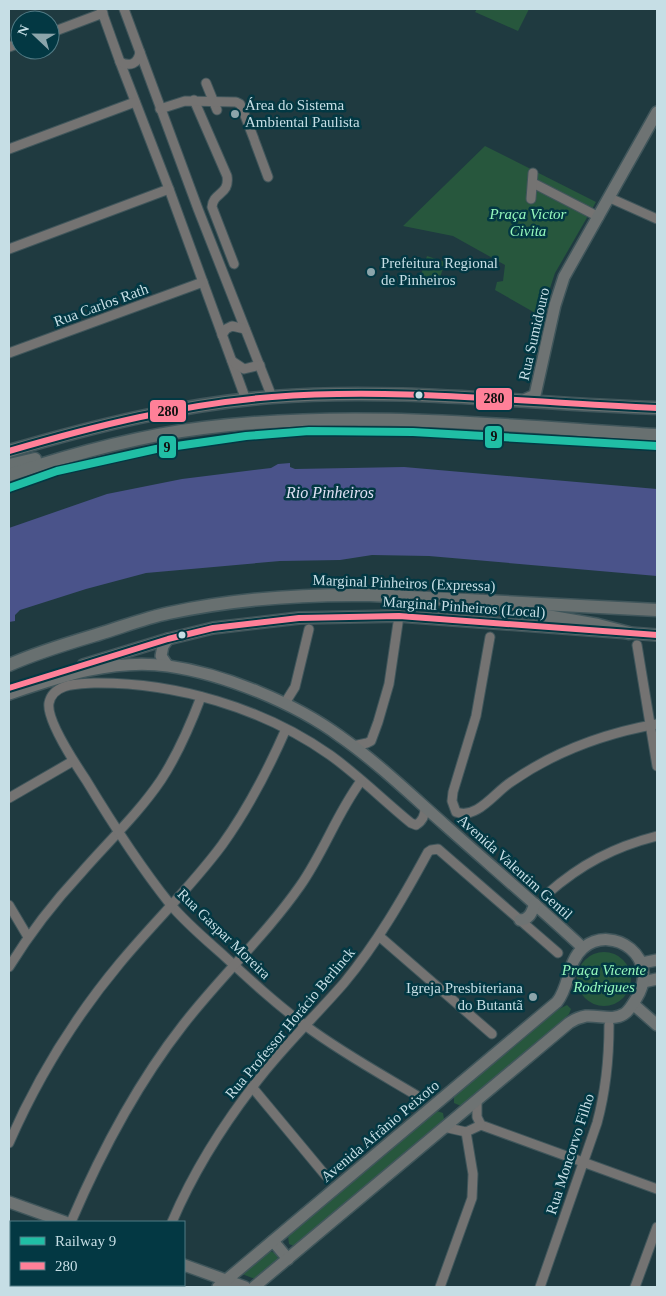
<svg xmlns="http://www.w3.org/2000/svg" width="666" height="1296" viewBox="0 0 666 1296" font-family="'Times New Roman',serif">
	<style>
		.green { fill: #27573d }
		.water { fill: #4a538a }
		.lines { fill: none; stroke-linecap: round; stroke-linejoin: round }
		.minor-casing { stroke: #40565b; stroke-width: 11 }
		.major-casing { stroke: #40565b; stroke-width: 14 }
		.highway-casing { stroke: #40565b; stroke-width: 15 }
		.minor { stroke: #747372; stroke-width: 9 }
		.major { stroke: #6e7373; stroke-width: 11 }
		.highway { stroke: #687070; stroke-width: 12 }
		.bus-1-casing { stroke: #033843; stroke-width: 10 }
		.bus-1 { stroke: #ff8098; stroke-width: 6 }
		.rail-1-casing { stroke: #033843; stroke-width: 11 }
		.rail-1 { stroke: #20bea5; stroke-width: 8 }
		.poi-dot { fill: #8ca5ab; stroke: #033843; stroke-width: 2 }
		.bus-dot { fill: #c6dee5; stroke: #033843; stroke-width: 2 }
		.labels { text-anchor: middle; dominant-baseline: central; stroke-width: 5; stroke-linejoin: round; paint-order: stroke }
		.poi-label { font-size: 15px; fill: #c6dee5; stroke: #033843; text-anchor: start }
		.park-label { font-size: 15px; font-style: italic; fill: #95f8bc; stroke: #033843 }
		.street-label { font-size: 15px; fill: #c6dee5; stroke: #033843 }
		.water-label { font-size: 16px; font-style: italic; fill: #dee1f4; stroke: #033843 }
		.line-badge { stroke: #033843; stroke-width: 2 }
		.pale-badge-label { font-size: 14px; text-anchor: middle; font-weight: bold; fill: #111 }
	</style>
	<rect width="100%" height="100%" fill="#1f3a40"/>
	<g class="green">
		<path d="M477,9H529L518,31L475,12Z"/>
		<path d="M485,146L596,202L555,273L550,288L544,318L495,290L497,282L503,281L505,265L453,236L403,226Z"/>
		<path d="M427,256L445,262L437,287L419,281Z"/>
		<circle cx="604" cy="979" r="27"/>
		<path d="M567,1005L571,1009L569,1014L563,1020L461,1106L454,1103V1096L555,1011Z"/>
		<path d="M437,1111L443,1113L444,1119L294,1246L289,1244L288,1236Z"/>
		<path d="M270,1251L277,1254L278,1259L255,1279L242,1274Z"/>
	</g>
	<path class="water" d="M290,463V467L295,469L404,467L657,489V576L429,556L372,555L340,560L280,561L146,573L86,589L20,610L15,615V621L9,622V528L107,494L182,479L271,468L278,464Z"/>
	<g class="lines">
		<defs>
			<g id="minor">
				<path d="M101,9L120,62L169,189L246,400"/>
				<path d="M124,9L198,209L272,397"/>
				<path d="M50,33L103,13"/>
				<path d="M9,47L20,43"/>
				<path d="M120,62C130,67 138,64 140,52"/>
				<path d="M206,83L217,110"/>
				<path d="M194,100L227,176C230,195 213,192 212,207L234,264"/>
				<path d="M160,109L185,101L236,102L240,104L242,108L254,139"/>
				<path d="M255,142L268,177"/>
				<path d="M9,149L135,102"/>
				<path d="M533,183L599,217"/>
				<path d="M610,198L657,219"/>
				<path d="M531,199L533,173"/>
				<path d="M9,249L169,189"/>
				<path d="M222,335L226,329L232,326L245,329"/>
				<path d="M9,353L203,282"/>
				<path d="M232,361L244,369L260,365"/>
				<path d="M490,637L476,716L453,792L452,801L456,812C477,820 495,792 511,782C554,752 606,733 657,724"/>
				<path d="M637,645L657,766"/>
				<path d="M285,703L295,687L309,629"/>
				<path d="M353,746L367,743L371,741L378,722L389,684L399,616"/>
				<path d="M9,798L73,761"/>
				<path d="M547,894C581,864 614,847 657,836"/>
				<path d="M9,905L28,937"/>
				<path d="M379,936L492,1034"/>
				<path d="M9,967C30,933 54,902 81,873C108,842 138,814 161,780C178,754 190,726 201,697"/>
				<path d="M252,1087L326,1176"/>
				<path d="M416,1095C379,1073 341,1052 306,1026C276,1004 249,979 222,954C204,938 185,922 170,904C139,865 112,823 86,780C76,765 46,720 49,703C53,683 78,684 94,683C175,682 263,708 330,755C358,775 384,801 411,823L416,825C423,821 425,815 425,808"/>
				<path d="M477,1100V1117L481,1125L657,1189"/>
				<path d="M444,1127L466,1132L481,1125"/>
				<path d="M9,1143C37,1079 75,1017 120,963C153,923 191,887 222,845C248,809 268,770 286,729"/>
				<path d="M71,1222C101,1152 136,1085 183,1025C221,976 265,936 300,886C324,852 337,813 361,781"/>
				<path d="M172,1222C195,1168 228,1117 265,1071C290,1040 318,1013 344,983C377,943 403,898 428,852L431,850L438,849L558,953"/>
				<path d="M440,1287L472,1198L473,1174L466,1132"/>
				<path d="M540,1287L597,1123C606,1090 609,1059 609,1025"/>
				<path d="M635,1287L657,1227"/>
			</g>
			<g id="major">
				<path d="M524,400L535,395L555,305L564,277L657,112"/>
				<path d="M83,665L168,639L213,628L299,618L399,616L657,635"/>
				<path d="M167,665L161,656L163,646L168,639"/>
				<path d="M9,694C59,677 114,658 168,666C224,674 295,703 341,737C378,763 411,795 445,825C491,866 538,906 583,948"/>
				<path d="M520,920C530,920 532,911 535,904"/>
				<path d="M642,963L657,960"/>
				<path d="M643,982L657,979"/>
				<path d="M633,1004L657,1025"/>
				<path d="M9,1202L65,1222"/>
				<path d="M273,1241L288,1259"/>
				<path d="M184,1265L245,1287"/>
				<path d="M218,1287L557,1002C570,986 567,962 583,948C613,923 662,958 636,999C633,1004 629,1011 624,1014C613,1021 599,1015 586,1016C580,1017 575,1019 569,1023L254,1287"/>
			</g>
			<g id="highway">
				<path d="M9,451C95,426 182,404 272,397C400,387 529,404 657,408"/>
				<path d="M9,465L35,459"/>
				<path d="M9,475C72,454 137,436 203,428C354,409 507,426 657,435"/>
				<path d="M502,608L598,625L629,633"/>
				<path d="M9,665C38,652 69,643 99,634C122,627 145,618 169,613C235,599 303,594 370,595L657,610"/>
			</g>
		</defs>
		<use href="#minor" class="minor-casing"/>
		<use href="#major" class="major-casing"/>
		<use href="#highway" class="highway-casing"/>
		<use href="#minor" class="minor"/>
		<use href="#major" class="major"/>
		<use href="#highway" class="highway"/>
		<defs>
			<g id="bus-1">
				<path d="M9,451C95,426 182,404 272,397C400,387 529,403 657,408"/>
				<path d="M9,688L168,639L213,628L299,618L399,616L657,635"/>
			</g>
		</defs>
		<use href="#bus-1" class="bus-1-casing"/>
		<use href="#bus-1" class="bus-1"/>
		<defs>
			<path id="rail-1" d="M9,488L57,471L156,449L246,436L309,431L413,432L657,446"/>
		</defs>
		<use href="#rail-1" class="rail-1-casing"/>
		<use href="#rail-1" class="rail-1"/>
	</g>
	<g class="poi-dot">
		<circle cx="235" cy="114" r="5"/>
		<circle cx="371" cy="272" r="5"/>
		<circle cx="533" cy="997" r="5"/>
	</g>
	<g class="bus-dot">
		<circle cx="419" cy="395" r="4.5"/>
		<circle cx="182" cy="635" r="4.5"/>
	</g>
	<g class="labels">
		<g class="poi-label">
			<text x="245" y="105">Área do Sistema<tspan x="245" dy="17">Ambiental Paulista</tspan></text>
			<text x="381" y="263">Prefeitura Regional<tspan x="381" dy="17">de Pinheiros</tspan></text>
			<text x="523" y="988" text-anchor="end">Igreja Presbiteriana<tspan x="523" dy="17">do Butantã</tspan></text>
		</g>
		<g class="park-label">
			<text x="528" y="214">Praça Victor<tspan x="528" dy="17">Civita</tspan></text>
			<text x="604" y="970">Praça Vicente<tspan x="604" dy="17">Rodrigues</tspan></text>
		</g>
		<g class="street-label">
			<text transform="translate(101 305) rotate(-20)">Rua Carlos Rath</text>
			<text transform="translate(534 334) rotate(-77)">Rua Sumidouro</text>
			<text transform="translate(404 583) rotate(2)">Marginal Pinheiros (Expressa)</text>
			<text transform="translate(464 607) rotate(4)">Marginal Pinheiros (Local)</text>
			<text transform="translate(515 867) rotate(42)">Avenida Valentim Gentil</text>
			<text transform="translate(224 934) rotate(44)">Rua Gaspar Moreira</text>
			<text transform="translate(290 1023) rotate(-50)">Rua Professor Horácio Berlinck</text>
			<text transform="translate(380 1131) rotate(-40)">Avenida Afrânio Peixoto</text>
			<text transform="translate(570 1154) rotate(-72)">Rua Moncorvo Filho</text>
		</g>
		<g class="water-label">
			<text x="330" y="492">Rio Pinheiros</text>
		</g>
	</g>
	<g class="line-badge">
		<rect x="475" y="387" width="38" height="24" rx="5" fill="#ff8098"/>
		<rect x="149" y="399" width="38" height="24" rx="5" fill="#ff8098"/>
		<rect x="484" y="425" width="19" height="24" rx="5" fill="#20bea5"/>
		<rect x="158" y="435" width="19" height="24" rx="5" fill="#20bea5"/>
	</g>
	<g class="pale-badge-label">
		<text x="494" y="403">280</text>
		<text x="168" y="416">280</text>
		<text x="494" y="441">9</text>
		<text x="167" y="452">9</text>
	</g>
	<rect width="666" height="1296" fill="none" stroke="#c6dee5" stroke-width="20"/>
	<rect x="10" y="1221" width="175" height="65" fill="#033843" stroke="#517a84"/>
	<rect x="20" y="1237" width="25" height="8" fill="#20bea5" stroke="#517a84"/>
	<text x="55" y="1246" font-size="15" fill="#c6dee5">Railway 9</text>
	<rect x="20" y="1262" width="25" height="8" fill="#ff8098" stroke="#517a84"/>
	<text x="55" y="1271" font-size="15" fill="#c6dee5">280</text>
	<g transform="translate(35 35) rotate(292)"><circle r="24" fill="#033843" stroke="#517a84"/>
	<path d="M0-4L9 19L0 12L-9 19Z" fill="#8ca5ab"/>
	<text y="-8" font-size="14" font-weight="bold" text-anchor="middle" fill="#c6dee5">N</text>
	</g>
</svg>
